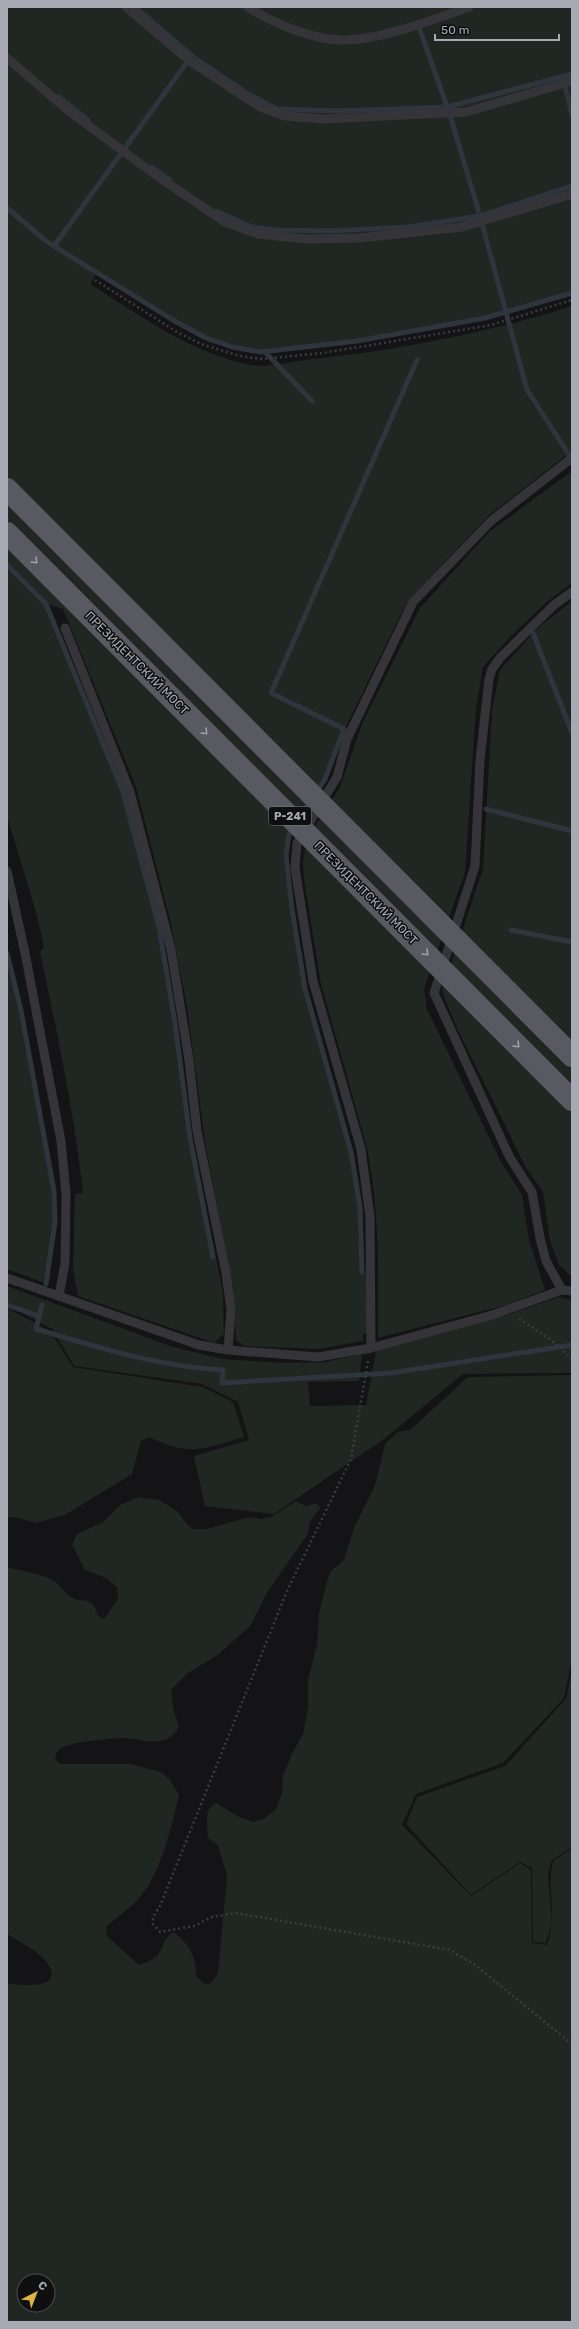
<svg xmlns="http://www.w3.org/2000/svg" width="579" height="2329" viewBox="0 0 579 2329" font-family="Rubik,sans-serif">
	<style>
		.green { fill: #202621; fill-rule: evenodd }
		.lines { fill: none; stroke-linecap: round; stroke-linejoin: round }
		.stream { stroke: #2e353c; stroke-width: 5 }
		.path { stroke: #3b3c40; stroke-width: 2.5; stroke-dasharray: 2 3; stroke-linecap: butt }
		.service { stroke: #353539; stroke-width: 9 }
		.trunk-bridge { stroke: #595a61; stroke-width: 22 }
		.oneway { stroke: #9fa2ab }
		.labels { text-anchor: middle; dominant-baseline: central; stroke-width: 3; stroke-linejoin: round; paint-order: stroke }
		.shield { fill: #0f0e10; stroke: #797b82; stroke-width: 1 }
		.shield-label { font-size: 11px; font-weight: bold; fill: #a7aab3 }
		.street-label { font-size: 12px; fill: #a7aab3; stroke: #0f0e10 }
	</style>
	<rect width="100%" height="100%" fill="#141315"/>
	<g class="green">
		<path d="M7,7H572V294C553,300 534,307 514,312C453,328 387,338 324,346C292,349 262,356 231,348C182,335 139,300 96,274L90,284C141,316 192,354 252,365C268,368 295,361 312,359C400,350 487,333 572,306V451L487,517L410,599L402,612L339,741L326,780L295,825L290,836L287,855L293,909L306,988L352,1152L361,1206L363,1271H367V1333L363,1334V1341L319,1349L244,1346L236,1340L233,1290L205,1142L187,1007L171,924L136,787L63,609L48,604L124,791L151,887L170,980L191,1138L223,1292L224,1334L214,1343L78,1296L73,1269L75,1194L83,1193C74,1112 57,1032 40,952L44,947L36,912L7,816Z"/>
		<path d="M572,471V583L547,602L512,635L483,667L476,708L465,872L424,989L427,1009L501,1162L522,1195L529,1240L545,1290L506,1305L378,1338C378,1274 380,1211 367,1148L321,984L304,880L303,862L306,845L311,832L340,787L362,724L420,608L489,532Z"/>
		<path d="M572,601V1277L559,1265L550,1241L543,1192L525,1166L455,1024L442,991L483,869L492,710L500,670L539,627Z"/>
		<path d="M7,958L19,1009L53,1191L54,1222L45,1283L7,1269Z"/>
		<path d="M7,1286L173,1347L223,1359L285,1363L325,1362L362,1354L359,1381L308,1382L310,1406L366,1405L376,1351L510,1314L559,1297L572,1300V1373L463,1374L384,1439L274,1514L205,1506L194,1456L249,1440L238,1402L202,1384L74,1366L52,1329L7,1305Z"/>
		<path d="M7,1308L50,1331L73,1367L203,1387L233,1402L244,1437C203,1449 190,1457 149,1437L141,1441L132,1474L65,1515L36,1523L14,1517L7,1518Z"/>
		<path d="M572,1375V1658L564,1698L503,1763L416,1794L402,1825L471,1896L520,1863L531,1870L532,1943L547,1945C558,1914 546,1891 553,1861L572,1848V2322H7V1983C22,1986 69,1990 45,1960C36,1950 19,1942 7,1934V1567C21,1571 40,1573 52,1580C60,1584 64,1593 71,1597C86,1605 91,1593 98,1616L104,1619L118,1599L117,1587L106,1578L85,1570L72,1545L77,1534L103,1522L120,1505L138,1497L160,1500L178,1512L186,1523L193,1529H207L249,1517L261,1519L271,1517L296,1501L306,1506L316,1503L321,1507L309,1523L308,1534L268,1591L250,1626L219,1654L188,1673L171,1690L173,1709L179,1726C168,1750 143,1739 124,1738C113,1738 68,1742 60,1749C56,1752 56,1755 55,1759L60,1764H131L161,1772L170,1780L179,1795C172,1825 161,1872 141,1896C132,1908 117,1916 106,1927L107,1936L139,1965C170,1955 155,1945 173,1932C190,1944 196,1956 196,1976L206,1985L212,1982L218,1973L227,1875L218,1846L208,1838C207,1827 204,1808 216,1803L239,1817L254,1822L265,1818L276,1809L282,1793L283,1775L292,1754L303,1734L308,1707V1680L317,1644L319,1613L328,1578L331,1571L344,1560L354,1528L375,1485L385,1444L398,1432L410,1430L468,1377ZM24,2281H48V2305H24Z"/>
		<path d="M572,1671V1847L551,1861L548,1876L552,1922L546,1943L533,1942L532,1868L520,1862L471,1895L406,1824L417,1797L505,1766L566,1699Z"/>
	</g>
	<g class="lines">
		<g class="stream">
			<path d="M135,7L192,56L250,95L277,109L337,111L447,107L572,74"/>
			<path d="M420,30L450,115L480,216L527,390L572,459"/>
			<path d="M564,81L572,115"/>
			<path d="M59,97L88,120"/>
			<path d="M152,167L170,180"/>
			<path d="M7,208L46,241L173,320L206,338L232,347L261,352L357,341L485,318L572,293"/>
			<path d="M216,211L252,227L275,230L331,231L408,227L480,216L572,186"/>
			<path d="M54,246L190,58"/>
			<path d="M265,352L312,401"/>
			<path d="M7,565L46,604L123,792L159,927L175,1023L190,1138L213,1257"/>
			<path d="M533,633L572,733"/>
			<path d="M316,793L325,779L344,729L271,693L417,360"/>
			<path d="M486,809L572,831"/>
			<path d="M298,819L310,801"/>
			<path d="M293,827L289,835L286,855L292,909L305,989L351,1152L360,1207L362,1272"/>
			<path d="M511,930L572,942"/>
			<path d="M7,953L21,1010L54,1191L55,1222L46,1284"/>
			<path d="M7,1305L39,1316"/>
			<path d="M42,1305L36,1329C96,1347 160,1367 223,1370L222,1383L391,1373L572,1345"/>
		</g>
		<g class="path">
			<path d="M95,280L177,332L201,344L240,356L262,359L323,353L491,325L572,300"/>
			<path d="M519,1319C538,1331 557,1342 572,1360"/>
			<path d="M368,1361L351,1459L287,1591L160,1906L153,1917V1924L160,1932L194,1926L212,1917L236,1913L450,1950L475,1965L572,2044"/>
		</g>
		<g class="service">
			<path d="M126,7L190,61L260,107L285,116L324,119L466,112L572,81"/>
			<path d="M248,7C272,23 313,40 342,40C378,41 435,19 469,7"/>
			<path d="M7,58L70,112L157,176L225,222L258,234L306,239L360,238L462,227L572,194"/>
			<path d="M65,628L130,792L171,949L189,1060L197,1131L226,1273L231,1310L228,1350"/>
			<path d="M7,871L25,953L61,1141L66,1194L65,1263L59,1296"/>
			<path d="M7,1278L199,1345L228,1350L318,1357L371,1348L492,1315L562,1290L572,1291"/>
			<path d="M562,1290L546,1261L540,1238L532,1192L510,1158L434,993L475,866L480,760L489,679L492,669L500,658L554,605L572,592"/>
			<path d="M371,1348L370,1217L361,1149L313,981L295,868L297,843L337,777L347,739L413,602L491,521L572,458"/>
		</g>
		<g class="trunk-bridge">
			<path d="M7,489L572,1056"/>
			<path d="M7,533L572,1100"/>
		</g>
	</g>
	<defs><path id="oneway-chevron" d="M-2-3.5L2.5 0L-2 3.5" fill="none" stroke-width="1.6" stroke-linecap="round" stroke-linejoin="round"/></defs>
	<g class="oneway">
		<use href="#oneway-chevron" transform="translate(35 561) rotate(45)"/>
		<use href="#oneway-chevron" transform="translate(205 732) rotate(45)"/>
		<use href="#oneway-chevron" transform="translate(426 953) rotate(45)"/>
		<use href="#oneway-chevron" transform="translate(517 1045) rotate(45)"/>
	</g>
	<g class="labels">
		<rect class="shield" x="269" y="807" width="42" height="18" rx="3"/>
		<g class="shield-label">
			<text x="290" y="816">Р-241</text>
		</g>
		<g class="street-label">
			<text transform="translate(137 663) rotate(45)">ПРЕЗИДЕНТСКИЙ МОСТ</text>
			<text transform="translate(366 893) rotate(45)">ПРЕЗИДЕНТСКИЙ МОСТ</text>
		</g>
	</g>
	<rect width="579" height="2329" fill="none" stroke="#a7aab3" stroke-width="16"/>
	<g transform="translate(36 2293) rotate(42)"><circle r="19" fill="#0f0e10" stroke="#4c4c51"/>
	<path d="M0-3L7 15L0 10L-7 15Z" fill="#dbb345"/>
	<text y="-6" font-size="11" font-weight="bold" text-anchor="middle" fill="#a7aab3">С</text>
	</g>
	<path d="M435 34v6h124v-6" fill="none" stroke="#a7aab3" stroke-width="2"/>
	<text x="441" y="34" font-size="12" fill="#a7aab3" stroke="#0f0e10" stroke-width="3" paint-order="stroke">50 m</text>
</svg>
